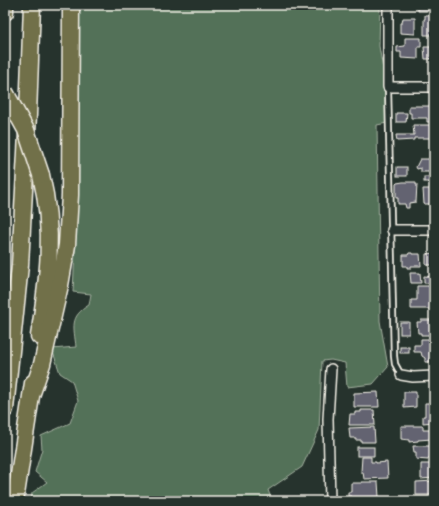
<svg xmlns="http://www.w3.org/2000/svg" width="439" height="506" viewBox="0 0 439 506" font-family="'Indie Flower',sans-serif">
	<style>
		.green { fill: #537159; stroke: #a4b1a0 }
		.building { fill: #636471; stroke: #f4f1e8 }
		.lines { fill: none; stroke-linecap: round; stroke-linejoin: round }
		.service-casing { stroke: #f4f1e8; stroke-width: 8 }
		.minor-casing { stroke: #f4f1e8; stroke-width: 12 }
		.motorway-casing { stroke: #f4f1e8; stroke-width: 19 }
		.service { stroke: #26332d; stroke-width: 4.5 }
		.minor { stroke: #26332d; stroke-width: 9 }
		.motorway { stroke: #71704a; stroke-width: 16 }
		.motorway-bridge-casing { stroke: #f4f1e8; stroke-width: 19; stroke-linecap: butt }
		.motorway-bridge { stroke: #71704a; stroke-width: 16 }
	</style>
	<rect width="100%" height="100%" fill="#26332d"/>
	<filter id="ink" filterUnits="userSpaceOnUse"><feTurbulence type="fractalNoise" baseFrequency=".025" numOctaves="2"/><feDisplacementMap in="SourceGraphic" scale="8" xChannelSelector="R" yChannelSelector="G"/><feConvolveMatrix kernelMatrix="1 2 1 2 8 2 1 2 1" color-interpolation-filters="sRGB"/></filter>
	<g filter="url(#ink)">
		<path class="green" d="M33,5H380L379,46L386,88L387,123L377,125L380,321L388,367L373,384L347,387L345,363L331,360L322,361L319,430L302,467L268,490L272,501H31L32,493L47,482L35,472L42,449L41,436L70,423L78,401L72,381L60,373L52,349L76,347C74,327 69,317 89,305L91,294L73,292L76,229L79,8H33Z"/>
		<g class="building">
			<path d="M416,5H434V11H418V8H416Z"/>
			<path d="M425,15H433L431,19L434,18V33H431V35H424V19H425Z"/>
			<path d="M403,18H415V34L400,33V23H402Z"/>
			<path d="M405,38H421V47H418V59L401,58V52H397V47L405,46Z"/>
			<path d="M424,47H434V59H425Z"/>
			<path d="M409,106H434V122H427V118H411V113H409Z"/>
			<path d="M396,113H407L406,122H396Z"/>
			<path d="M413,125H434V138H414V140L397,141L396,135H414Z"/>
			<path d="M420,159H434V172H421V168L417,169L416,167Z"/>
			<rect x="397" y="167" width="10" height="9"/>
			<rect x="424" y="177" width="10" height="5"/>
			<path d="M403,182H415V184H417L416,202L409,203V208H406L405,204H398V198H396V184L397,183Z"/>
			<path d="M423,189H434V206L433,204H424Z"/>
			<path d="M409,253H412V254H420L421,266H411V268H407V266H403V255H408Z"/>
			<path d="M434,253V265H426V254Z"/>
			<path d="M410,273H420L421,283H411Z"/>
			<path d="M424,276L434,277V283H424Z"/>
			<path d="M417,286H434V309H411V300H417Z"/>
			<path d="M421,320H434L433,335H421V333H418L417,322H421Z"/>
			<rect x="400" y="322" width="9" height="12"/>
			<path d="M421,339H431V340H434V350L433,352H430V362H425V358L422,356L421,352H414V345H421Z"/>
			<rect x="400" y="347" width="9" height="6"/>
			<path d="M378,392L379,407H354V393Z"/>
			<path d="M404,392H416V407L404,408Z"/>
			<path d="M425,403H434V422L423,423V416H425Z"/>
			<path d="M361,410H374L375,425H349L350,414H355V412H361Z"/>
			<path d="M401,426H423V430H431L432,439L418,440V441L409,442V440L401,439Z"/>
			<path d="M374,427L375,442H361V440H355V438H350L349,428Z"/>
			<path d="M413,446H434V458H428V460L416,459V452H414Z"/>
			<rect x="357" y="447" width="17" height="9"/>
			<path d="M362,457H371V462H376V463L387,462L388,478L364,479L363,472H361Z"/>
			<path d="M421,464H434V478L421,479Z"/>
			<path d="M434,481V495H416V482Z"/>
			<path d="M362,482H378L379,497L351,498V496H348V492H351V483H362Z"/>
		</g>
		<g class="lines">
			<defs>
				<path id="service" d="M388,87L394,356L395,364L401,375"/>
				<g id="minor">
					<path d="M388,5V87H434"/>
					<path d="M392,230H434"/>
					<path d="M401,375L413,377L434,376"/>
					<path d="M330,501L328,419L331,369"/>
				</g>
				<g id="motorway">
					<path d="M5,12V5"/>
					<path d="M39,336C48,279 55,232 41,175"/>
					<path d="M32,393L42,364L60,285L67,245L70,195L71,5"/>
					<path d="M5,409L20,265L28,115L32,5"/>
					<path d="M15,501L33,383"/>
				</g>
			</defs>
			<use href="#service" class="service-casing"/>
			<use href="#minor" class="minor-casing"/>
			<use href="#motorway" class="motorway-casing"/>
			<use href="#service" class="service"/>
			<use href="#minor" class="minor"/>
			<use href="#motorway" class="motorway"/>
			<defs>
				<path id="motorway-bridge" d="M5,92L26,130L41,175"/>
			</defs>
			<use href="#motorway-bridge" class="motorway-bridge-casing"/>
			<use href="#motorway-bridge" class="motorway-bridge"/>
		</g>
	</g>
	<rect width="439" height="506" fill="none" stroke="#26332d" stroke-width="20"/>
	<rect x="10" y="10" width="419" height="486" fill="none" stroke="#f4f1e8" stroke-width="1.5" filter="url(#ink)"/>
</svg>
